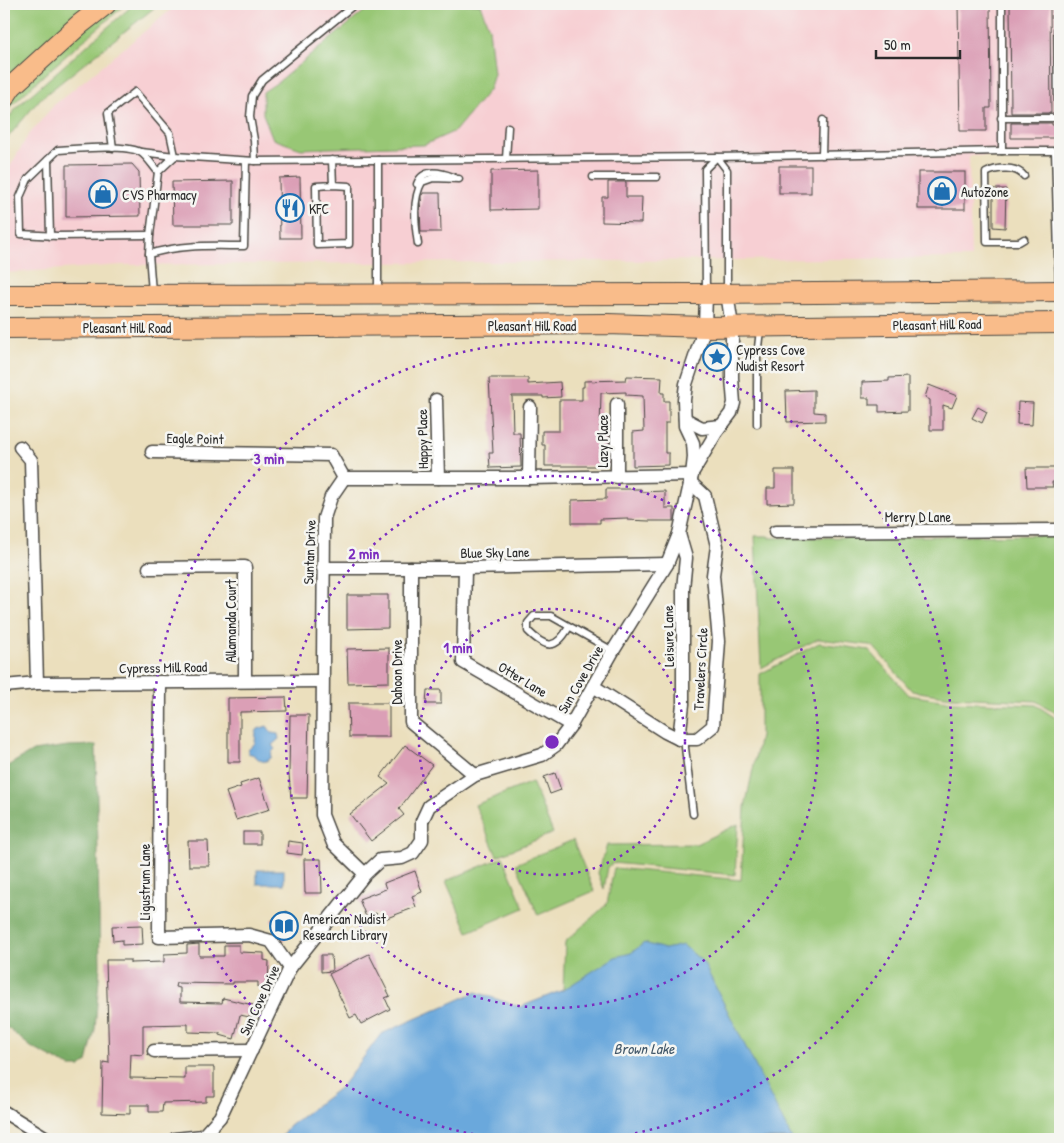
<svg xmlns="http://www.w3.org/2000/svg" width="1064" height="1143" viewBox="0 0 1064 1143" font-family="'Patrick Hand',sans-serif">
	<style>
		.built { fill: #f7cfd3 }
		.green { fill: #98c775; stroke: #627950 }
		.forest { fill: #7aac66; stroke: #526c48 }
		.water { fill: #6aa8dc; stroke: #4a6a84 }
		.building { fill: #db9fb6 }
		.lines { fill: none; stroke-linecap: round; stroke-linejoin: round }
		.service-casing { stroke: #484641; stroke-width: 9 }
		.minor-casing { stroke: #484641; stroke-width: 15 }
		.primary-casing { stroke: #484641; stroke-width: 22 }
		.service { stroke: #fff; stroke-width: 6 }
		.minor { stroke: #fff; stroke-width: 12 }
		.primary { stroke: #f9bc8a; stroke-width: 20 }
		.ring { fill: none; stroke: #7b2cbf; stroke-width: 2.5; stroke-dasharray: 2.5 5 }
		.labels { text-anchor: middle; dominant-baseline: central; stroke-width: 5; stroke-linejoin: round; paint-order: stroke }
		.poi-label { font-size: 14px; fill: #2b2b2b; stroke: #f6f6f2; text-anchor: start }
		.street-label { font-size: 14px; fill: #2b2b2b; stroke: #f6f6f2 }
		.water-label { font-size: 15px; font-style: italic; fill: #415769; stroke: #f6f6f2 }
		.centre { fill: #7b2cbf; stroke: #f6f6f2; stroke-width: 2.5 }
		.ring-label { font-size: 15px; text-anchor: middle; font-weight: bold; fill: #7b2cbf; stroke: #f6f6f2; stroke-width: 5; stroke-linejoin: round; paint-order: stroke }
	</style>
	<rect width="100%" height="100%" fill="#f6f6f2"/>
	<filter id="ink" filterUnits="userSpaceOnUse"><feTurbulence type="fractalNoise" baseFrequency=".02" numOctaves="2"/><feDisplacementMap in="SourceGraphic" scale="10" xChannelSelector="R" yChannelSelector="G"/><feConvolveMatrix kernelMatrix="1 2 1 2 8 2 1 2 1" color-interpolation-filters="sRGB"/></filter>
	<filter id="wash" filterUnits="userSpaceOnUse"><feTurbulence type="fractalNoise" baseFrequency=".0096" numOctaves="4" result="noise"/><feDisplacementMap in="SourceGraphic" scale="20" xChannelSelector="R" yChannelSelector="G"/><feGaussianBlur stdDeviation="1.12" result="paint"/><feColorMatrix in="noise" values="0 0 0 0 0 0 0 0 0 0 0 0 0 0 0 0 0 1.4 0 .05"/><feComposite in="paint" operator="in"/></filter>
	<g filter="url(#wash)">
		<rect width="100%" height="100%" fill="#ebdfbd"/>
		<path class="built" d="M178,4H373L278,82L263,92L273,139L301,149L424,145L489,28L480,4H1060V154L969,156L971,258L122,265L4,273V177L27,137L54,105Z"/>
		<g class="green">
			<path d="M4,4H126L46,73L14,103L4,115Z"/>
			<path d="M134,4H159L40,99L4,142V124L18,106Z"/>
			<path d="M373,4H480L489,28L494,74L489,90L455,131L424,145L301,149L273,139L263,114V92L278,82Z"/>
			<path d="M1060,535V715L1036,701L952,697L912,691L873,646L869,645L818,639L761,668L755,536H769V538Z"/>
			<path d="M819,643L869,650L909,695L952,702L1036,705L1060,721V1139H715L563,990L565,942L607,904L614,868L741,880L745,807L760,736V674Z"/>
			<path d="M532,782L553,833L497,856L475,805Z"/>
			<path d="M738,824L735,875L613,863L608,867L604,889L598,873L607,845L696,844Z"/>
			<path d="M573,840L594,891L538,915L516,864Z"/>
			<path d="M503,857L524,908L468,932L446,881Z"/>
		</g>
		<path class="forest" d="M96,745L100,966L95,1029L87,1062L80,1067H70L58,1061L31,1047L4,1025V768L33,751L68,746Z"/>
		<g class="water">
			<path d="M267,726L272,733L278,734L279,739L272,745L275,749L272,752L271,758C263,764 261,761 255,756C253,754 250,754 248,753V750L255,743L256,732L258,729Z"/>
			<rect x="257" y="870" width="27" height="14"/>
			<path d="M644,943L665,949L683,945L703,962L792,1139H280L289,1126L342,1086L381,1034L476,992L520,1007L563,990L615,957L631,953Z"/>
		</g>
		<g id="blocks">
			<g class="building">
				<path d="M958,4H990L991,108H986V131H960Z"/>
				<path d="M1010,4H1050L1051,113H1011Z"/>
				<path d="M1011,123H1052V125H1060V138H1011Z"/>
				<path d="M132,164L139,172L140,216L66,217V165Z"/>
				<rect x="779" y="166" width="32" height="27"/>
				<path d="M538,170V209L491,210V171Z"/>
				<rect x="918" y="172" width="47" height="37"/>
				<path d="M300,177L301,238H280L279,178Z"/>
				<path d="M233,181V225H173L172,182Z"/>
				<path d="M608,182H626V197H642L641,223L602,222V197H608Z"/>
				<path d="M993,189H1006L1005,228L993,227Z"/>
				<path d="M423,193H440L441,232H421L420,209Z"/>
				<path d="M627,376L662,377L661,393H664V401H669V423H665V453H669V465L633,466V432L644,431L643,396L626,395V392L601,393L600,431H609V466H545V445H542V431H559V400H582V387H584V381L626,380Z"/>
				<path d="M908,377V411L879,412V405H869V398H862V382L889,381V378Z"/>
				<path d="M489,378H528V384L560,382L561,397L543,398V396H512L513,433H520L521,467L490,468L489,453H493Z"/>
				<path d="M929,385L957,396L952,408L943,405V430H930V400L925,397Z"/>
				<path d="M814,390V412L825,413V421L787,422L786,391Z"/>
				<path d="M1018,402L1033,403L1032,425L1017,424Z"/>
				<path d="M978,407L987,412L982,423L972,418Z"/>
				<path d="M1026,468H1060V482H1052L1053,487H1027Z"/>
				<path d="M775,470H794V503L767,504V488H775Z"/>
				<path d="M606,489H641V492L665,491V508H674V521H649L627,520V518L600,519V523H572V500L606,499Z"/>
				<path d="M347,595H388V628L347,629Z"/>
				<path d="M389,648V682L348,683L347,649Z"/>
				<path d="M427,690H441V704H426Z"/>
				<path d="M286,697L287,711L240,712V762H228V698Z"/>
				<path d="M348,703H389V737H349Z"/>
				<path d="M290,715H309L307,798H291L289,774Z"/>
				<path d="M405,745L432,765L399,809L404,815L371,841L350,814L389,784L380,777Z"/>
				<path d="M555,773L561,790L550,794L544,777Z"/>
				<path d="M259,778L270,809L236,820L226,792L241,787L240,784Z"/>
				<rect x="243" y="832" width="17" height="12"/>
				<path d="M188,841H208L209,866H189Z"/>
				<path d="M288,841L303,843L302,855L287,853Z"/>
				<path d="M304,859H321L322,893H305Z"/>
				<path d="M415,871L422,892L412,896L416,907L379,921L376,913L366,917L359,899L386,889L384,883Z"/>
				<path d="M287,911L298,932L283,941L271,920Z"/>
				<path d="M142,925L143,944L122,945V940L113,941L112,926Z"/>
				<path d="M199,944V956H224V945H239V952L264,953V960L269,961L268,987H258V982H233V984L176,983L175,987L180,988V1002L222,1003L223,998L257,1006L254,1018L240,1015L234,1039L220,1035V1033L188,1032V1024L143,1025V1055L131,1054L130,1078L185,1079V1067H214V1096H206V1102L163,1103L162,1112H149V1105H130V1114L102,1113L103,1062L109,1063L106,960H130V963L164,962V954L187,953V945Z"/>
				<path d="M369,954L390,996L385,998L390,1009L361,1024L356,1015L350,1018L329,974Z"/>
				<path d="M321,955H331L332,971L321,972Z"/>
			</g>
		</g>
	</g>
	<g filter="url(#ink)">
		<use href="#blocks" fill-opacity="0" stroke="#484641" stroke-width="1"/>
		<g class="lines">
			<defs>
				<g id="service">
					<path d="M1001,118H1058L1057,4"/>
					<path d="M113,148L108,113L135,92L170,133L175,156L255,161L717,157L1002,151H1055L1059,289"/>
					<path d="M1002,151V4"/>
					<path d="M141,152L175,156L158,172L150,235L149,254L152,292"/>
					<path d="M822,155L823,120"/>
					<path d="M506,159L508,127"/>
					<path d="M48,160L50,236"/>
					<path d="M332,160L333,185L349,186V244L317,245L316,186L333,185"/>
					<path d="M378,160V291"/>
					<path d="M255,161L254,140L250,117L252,96L262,80L355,4"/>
					<path d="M593,177H657"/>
					<path d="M417,184C423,168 440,172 453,177"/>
					<path d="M150,235L57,236L21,234L20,197L28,179L58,150C77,149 124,144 140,152C146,155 153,166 158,172"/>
					<path d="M1024,239L1019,242H987L986,173C997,167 1016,166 1024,176"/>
					<path d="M418,244C415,225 412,199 422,182L433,178L459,179"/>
					<path d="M149,254C182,244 210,246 244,246L246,161"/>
					<path d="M706,292L705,169L717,157L727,170V291"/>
					<path d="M757,424V356L760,330"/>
					<path d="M569,627C556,650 546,649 528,631V623L534,616H551L613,651"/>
					<path d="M684,739L693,814"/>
				</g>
				<g id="minor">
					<path d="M436,400L438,478"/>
					<path d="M685,419L702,428L721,426"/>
					<path d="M20,447L31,460L37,683"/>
					<path d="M152,452L331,455L344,478"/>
					<path d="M694,470L716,433L731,413L734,403L732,378V326L727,293"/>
					<path d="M617,477V404"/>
					<path d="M344,478L331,497L324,518L322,815L333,843L365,874"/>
					<path d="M344,478H529L692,475"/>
					<path d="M529,478L530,407"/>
					<path d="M775,532L1060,530"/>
					<path d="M149,568L245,567V681"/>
					<path d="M323,568H465L667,564"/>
					<path d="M411,568V722L475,775"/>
					<path d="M465,568L463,662L571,725"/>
					<path d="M160,682L159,937L249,935L271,941L290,968"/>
					<path d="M4,686L37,683L322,681"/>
					<path d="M593,686L665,732L679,739H697L713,726L719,641L713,575L717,546L705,496L690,482"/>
					<path d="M679,739L683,704V589L686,558L679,534"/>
					<path d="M154,1051L252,1050"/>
					<path d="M4,1112L48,1139"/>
					<path d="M175,1139L203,1136L220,1117L290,968L365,874L380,860L402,858L413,853L422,840V821L429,806L475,775L542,755L556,745L571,725L613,651L667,564L679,534L692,475L694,457L693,443L685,426L684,400L686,384L705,327L706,294"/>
				</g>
				<g id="primary">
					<path d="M4,98L12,86L79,25L106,4"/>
					<path d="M4,295L706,294L1060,291"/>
					<path d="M4,328L607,324L705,327L1060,323"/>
				</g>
			</defs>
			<use href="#service" class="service-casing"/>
			<use href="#minor" class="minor-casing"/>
			<use href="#primary" class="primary-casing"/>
			<use href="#service" class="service"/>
			<use href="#minor" class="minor"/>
			<use href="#primary" class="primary"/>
		</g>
	</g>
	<g class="ring">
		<circle cx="552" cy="742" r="133"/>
		<circle cx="552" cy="742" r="266"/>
		<path d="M503 1139A400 400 0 1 1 601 1139"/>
	</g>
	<defs>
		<symbol id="shop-ring" viewBox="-11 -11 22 22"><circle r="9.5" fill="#f6f6f2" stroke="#1f6fb2" stroke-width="1.5"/><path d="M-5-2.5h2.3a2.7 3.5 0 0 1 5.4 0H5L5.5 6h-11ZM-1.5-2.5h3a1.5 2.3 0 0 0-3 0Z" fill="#1f6fb2"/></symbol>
		<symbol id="restaurant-ring" viewBox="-11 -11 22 22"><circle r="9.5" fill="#f6f6f2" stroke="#1f6fb2" stroke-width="1.5"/><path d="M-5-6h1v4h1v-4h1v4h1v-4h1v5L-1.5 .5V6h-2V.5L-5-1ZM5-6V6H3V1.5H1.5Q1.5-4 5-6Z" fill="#1f6fb2"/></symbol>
		<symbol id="sight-ring" viewBox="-11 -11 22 22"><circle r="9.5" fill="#f6f6f2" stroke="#1f6fb2" stroke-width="1.5"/><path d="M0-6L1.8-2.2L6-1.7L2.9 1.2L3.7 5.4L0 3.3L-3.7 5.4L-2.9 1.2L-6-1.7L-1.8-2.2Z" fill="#1f6fb2"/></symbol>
		<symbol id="library-ring" viewBox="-11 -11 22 22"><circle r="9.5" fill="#f6f6f2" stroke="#1f6fb2" stroke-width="1.5"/><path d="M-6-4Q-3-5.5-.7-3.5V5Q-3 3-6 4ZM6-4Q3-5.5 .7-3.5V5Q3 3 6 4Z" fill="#1f6fb2"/></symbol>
	</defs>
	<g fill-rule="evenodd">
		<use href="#shop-ring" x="926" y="175" width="32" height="32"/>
		<use href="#shop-ring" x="87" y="178" width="32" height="32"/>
		<use href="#restaurant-ring" x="274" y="192" width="32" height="32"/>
		<use href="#sight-ring" x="701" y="341" width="32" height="32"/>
		<use href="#library-ring" x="268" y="910" width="32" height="32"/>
	</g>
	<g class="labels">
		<g class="poi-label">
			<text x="961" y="191">AutoZone</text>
			<text x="122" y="194">CVS Pharmacy</text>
			<text x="309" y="208">KFC</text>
			<text x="736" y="349">Cypress Cove<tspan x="736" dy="16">Nudist Resort</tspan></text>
			<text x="303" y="918">American Nudist<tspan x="303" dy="16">Research Library</tspan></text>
		</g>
		<g class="street-label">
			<text transform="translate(937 324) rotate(-1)">Pleasant Hill Road</text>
			<text x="532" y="325">Pleasant Hill Road</text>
			<text x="127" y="327">Pleasant Hill Road</text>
			<text transform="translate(195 438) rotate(1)">Eagle Point</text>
			<text transform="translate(422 439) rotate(-91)">Happy Place</text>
			<text transform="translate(602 441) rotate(-90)">Lazy Place</text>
			<text x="918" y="516">Merry D Lane</text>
			<text transform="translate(309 552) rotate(-88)">Suntan Drive</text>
			<text transform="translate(495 552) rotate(-1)">Blue Sky Lane</text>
			<text transform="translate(230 621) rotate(-90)">Allamanda Court</text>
			<text transform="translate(668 636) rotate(-91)">Leisure Lane</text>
			<text transform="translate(163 667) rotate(-1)">Cypress Mill Road</text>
			<text transform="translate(700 669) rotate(-87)">Travelers Circle</text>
			<text transform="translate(396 672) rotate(-90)">Dahoon Drive</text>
			<text transform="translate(523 679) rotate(31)">Otter Lane</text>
			<text transform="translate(580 679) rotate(-60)">Sun Cove Drive</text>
			<text transform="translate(144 882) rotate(-90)">Ligustrum Lane</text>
			<text transform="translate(259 1000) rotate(-65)">Sun Cove Drive</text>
		</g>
		<g class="water-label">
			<text x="644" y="1048">Brown Lake</text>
		</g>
	</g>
	<circle cx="552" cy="742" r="8" class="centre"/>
	<g class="ring-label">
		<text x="269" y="464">3 min</text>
		<text x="364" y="559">2 min</text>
		<text x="458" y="653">1 min</text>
	</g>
	<rect width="1064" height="1143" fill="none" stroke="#f6f6f2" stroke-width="20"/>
	<path d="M876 50v8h84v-8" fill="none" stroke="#2b2b2b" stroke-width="2.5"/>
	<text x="884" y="50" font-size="15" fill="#2b2b2b" stroke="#f6f6f2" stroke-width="4" paint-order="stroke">50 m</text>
</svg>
